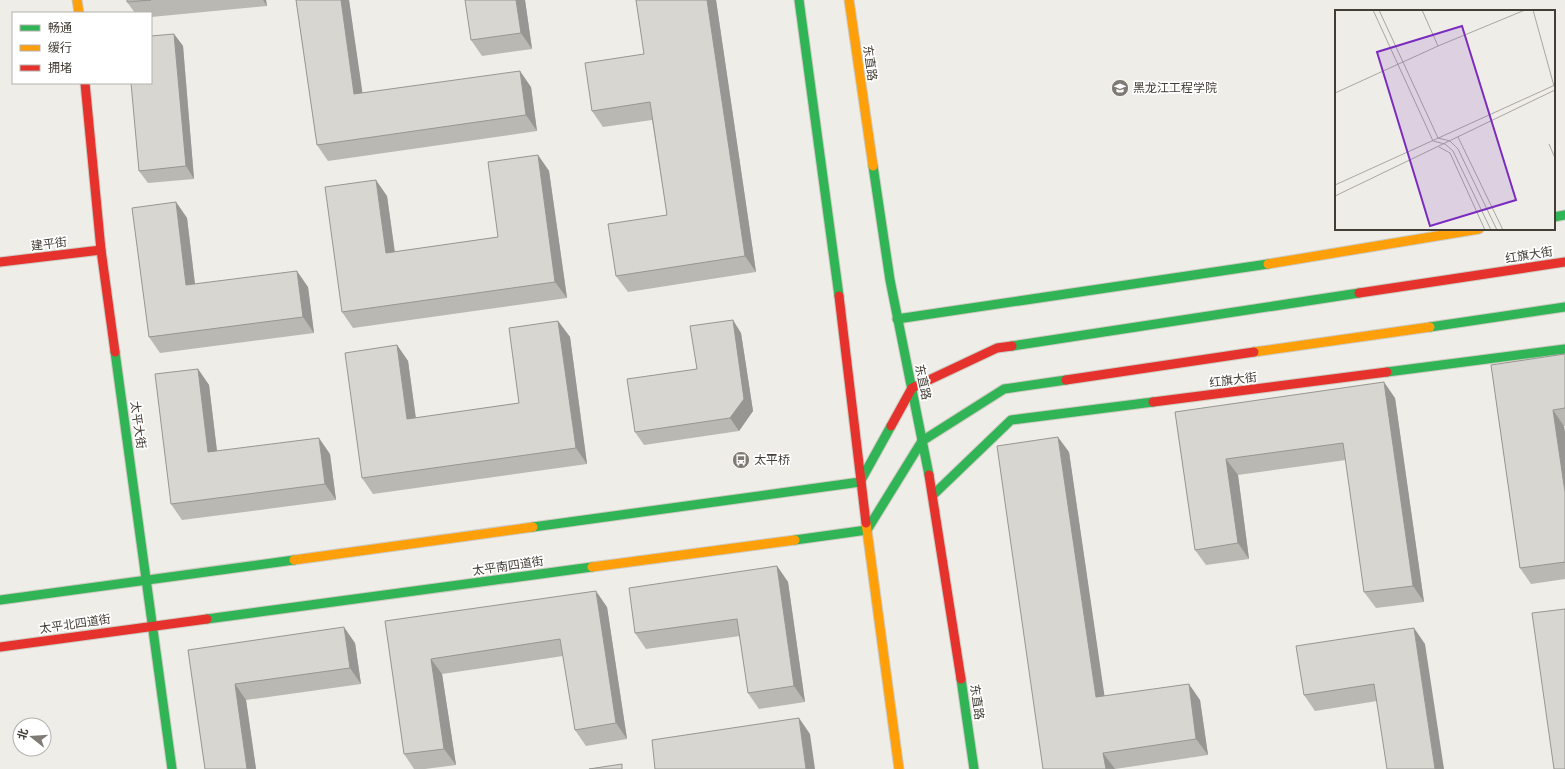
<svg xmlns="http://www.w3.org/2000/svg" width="1565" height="769" viewBox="0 0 1565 769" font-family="'DejaVu Sans','Noto Sans SC',sans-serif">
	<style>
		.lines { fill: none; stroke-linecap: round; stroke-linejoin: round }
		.fast-casing { stroke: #cdcac0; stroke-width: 11 }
		.slow-casing { stroke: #cdcac0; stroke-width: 11 }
		.jam-casing { stroke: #cdcac0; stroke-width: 11 }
		.fast { stroke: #30b455; stroke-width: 9 }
		.slow { stroke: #ff9f0a; stroke-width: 9 }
		.jam { stroke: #e5322d; stroke-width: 9 }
		.wall { fill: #bab8b3 }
		.shaded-wall { fill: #979692 }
		.building { fill: #d8d6d0; stroke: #979692 }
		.labels { text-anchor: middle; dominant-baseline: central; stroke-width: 3.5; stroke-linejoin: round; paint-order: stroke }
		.street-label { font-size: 12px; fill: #433e35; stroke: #fff }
		.poi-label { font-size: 12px; fill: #433e35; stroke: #fff; text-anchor: start }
		.inset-road { fill: none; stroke: #aaa7a0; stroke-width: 1 }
		.view { fill: #7b2cbf; fill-opacity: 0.15; stroke: #7b2cbf; stroke-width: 2 }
		.inset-edge { fill: none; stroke: #433e35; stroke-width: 2 }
	</style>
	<rect width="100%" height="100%" fill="#eeede8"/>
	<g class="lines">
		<defs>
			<g id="fast">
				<path d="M799,0L839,296"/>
				<path d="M873,166L890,280L929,475"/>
				<path d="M1554,217L1565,215"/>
				<path d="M897,319L1268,264"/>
				<path d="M1430,327L1565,307"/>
				<path d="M1012,346L1359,293"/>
				<path d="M115,352L172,769"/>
				<path d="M1387,372L1565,349"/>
				<path d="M933,495L1011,420L1153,402"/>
				<path d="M533,527L860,482L891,426"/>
				<path d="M795,540L867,530L922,441L1004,389L1066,380"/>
				<path d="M0,600L294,560"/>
				<path d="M207,619L592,567"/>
				<path d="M961,679L974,769"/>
			</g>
			<g id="slow">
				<path d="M77,0L79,13"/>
				<path d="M849,0L873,166"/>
				<path d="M1268,264L1479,229"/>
				<path d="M1254,352L1430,327"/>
				<path d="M866,523L899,769"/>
				<path d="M294,560L533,527"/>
				<path d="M592,567L795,540"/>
			</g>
			<g id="jam">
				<path d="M85,83L101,250L115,352"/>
				<path d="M0,262L101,250"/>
				<path d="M1359,293L1565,262"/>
				<path d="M839,296L866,523"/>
				<path d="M1066,380L1254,352"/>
				<path d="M1153,402L1387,372"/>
				<path d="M891,426L912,388L997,348L1012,346"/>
				<path d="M929,475L961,679"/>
				<path d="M0,647L207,619"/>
			</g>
		</defs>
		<use href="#fast" class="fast-casing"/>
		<use href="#slow" class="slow-casing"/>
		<use href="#jam" class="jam-casing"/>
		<use href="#fast" class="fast"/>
		<use href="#slow" class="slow"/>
		<use href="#jam" class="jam"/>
	</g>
	<g class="wall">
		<path d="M127,0H266L267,6L151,17V13H135L127,2Z"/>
		<path d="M296,0H349L362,93L531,87L537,131L328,161L317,145Z"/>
		<path d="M525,0L532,49L482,56L471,40Z"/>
		<path d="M636,0H716L756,272L628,292L616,276L667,215L652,120L603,127L592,111L644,54Z"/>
		<path d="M174,34L183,46L194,179L148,183L139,171Z"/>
		<path d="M538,155L549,171L567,298L353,328L342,312L387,196L395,252L498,237Z"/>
		<path d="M176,202L187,218L195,284L308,287L314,333L160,353L149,337Z"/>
		<path d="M558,321L570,337L587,464L373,494L362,478L397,345L408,361L416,418L519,403Z"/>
		<path d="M741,333L753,411L739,431L644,445L635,432L697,369Z"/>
		<path d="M1565,354V426H1564L1565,433V579L1531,584L1520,568L1491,365Z"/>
		<path d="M198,369L209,385L217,451L330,454L336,500L182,520L171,504Z"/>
		<path d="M1395,398L1424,602L1376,608L1364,592L1346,460L1238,475L1249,559L1206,565L1195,550L1175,412Z"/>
		<path d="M1069,452L1104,696L1200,700L1208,755L1115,769H1043Z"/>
		<path d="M777,566L788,582L805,702L759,709L748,693L740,636L646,649L635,633Z"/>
		<path d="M607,607L627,739L586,746L575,730L563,656L442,674L456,765L425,769H414L404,754L385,621Z"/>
		<path d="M355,643L361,684L246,700L256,769H205L188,650Z"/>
		<path d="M1425,644L1377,701L1315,711L1304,695Z"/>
	</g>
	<g class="shaded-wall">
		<path d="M263,0H266L267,6Z"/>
		<path d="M341,0H349L365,110L354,94Z"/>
		<path d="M516,0H525L532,49L521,33Z"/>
		<path d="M707,0H716L756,272L745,256Z"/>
		<path d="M174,34L183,46L194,179L186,166Z"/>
		<path d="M520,71L531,87L537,131L526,115Z"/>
		<path d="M538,155L549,171L567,298L555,282Z"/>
		<path d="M376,180L387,196L397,269L386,253Z"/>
		<path d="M176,202L187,218L197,301L186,285Z"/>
		<path d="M297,271L308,287L314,333L303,317Z"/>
		<path d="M733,320L741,333L753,411L739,431L730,418Z"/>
		<path d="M558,321L570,337L587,464L576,448Z"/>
		<path d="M397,345L408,361L418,435L407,419Z"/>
		<path d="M198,369L209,385L219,468L208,452Z"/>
		<path d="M1384,382L1395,398L1424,602L1413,586Z"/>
		<path d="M1553,410L1564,426L1565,433V492Z"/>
		<path d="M1058,437L1069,452L1107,713L1096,697Z"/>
		<path d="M319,438L330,454L336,500L325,484Z"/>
		<path d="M1226,459L1238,475L1249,559L1238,543Z"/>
		<path d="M777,566L788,582L805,702L794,686Z"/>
		<path d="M596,591L607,607L627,739L616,723Z"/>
		<path d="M344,627L355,643L361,684L350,668Z"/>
		<path d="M1414,628L1425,644L1444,769H1435Z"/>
		<path d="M431,659L442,674L456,765L444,749Z"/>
		<path d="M235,684L246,700L256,769H247Z"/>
		<path d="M1189,684L1200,700L1208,755L1196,739Z"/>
		<path d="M799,718L810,734L815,769H806Z"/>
		<path d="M1103,753L1115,769H1106Z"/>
	</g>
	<g class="building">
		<path d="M127,0H151L127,2Z"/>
		<path d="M296,0H341L354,94L520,71L526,115L317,145Z"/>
		<path d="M465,0H516L521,33L471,40Z"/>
		<path d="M636,0H707L745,256L616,276L608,224L667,215L650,102L592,111L585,63L644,54Z"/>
		<path d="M174,34L186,166L139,171L131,83H151V36Z"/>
		<path d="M538,155L555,282L342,312L325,187L376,180L386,253L498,237L488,162Z"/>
		<path d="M176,202L186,285L297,271L303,317L149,337L132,208Z"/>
		<path d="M733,320L744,399L730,418L635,432L627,379L697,369L690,326Z"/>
		<path d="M558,321L576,448L362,478L345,353L397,345L407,419L519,403L509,328Z"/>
		<path d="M1565,354V408L1553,410L1565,492V562L1520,568L1491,365Z"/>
		<path d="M198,369L208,452L319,438L325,484L171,504L155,374Z"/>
		<path d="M1384,382L1413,586L1364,592L1343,443L1226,459L1238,543L1195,550L1175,412Z"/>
		<path d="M1058,437L1096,697L1189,684L1196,739L1103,753L1106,769H1043L997,446Z"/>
		<path d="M777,566L794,686L748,693L737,619L635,633L629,588Z"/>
		<path d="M596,591L616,723L575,730L560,639L431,659L444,749L404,754L385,621Z"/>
		<path d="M1565,609V769H1554L1532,613Z"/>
		<path d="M344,627L350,668L235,684L247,769H205L188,650Z"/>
		<path d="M1414,628L1435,769H1387L1374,684L1304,695L1296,646Z"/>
		<path d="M799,718L806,769H655L652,740Z"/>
		<path d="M622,764V769H589Z"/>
	</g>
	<defs>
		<symbol id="university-disc" viewBox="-11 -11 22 22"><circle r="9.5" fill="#7f7b74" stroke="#fff"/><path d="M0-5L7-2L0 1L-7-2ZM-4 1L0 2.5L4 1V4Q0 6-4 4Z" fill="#fff"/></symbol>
		<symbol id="bus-disc" viewBox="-11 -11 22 22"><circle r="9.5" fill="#7f7b74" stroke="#fff"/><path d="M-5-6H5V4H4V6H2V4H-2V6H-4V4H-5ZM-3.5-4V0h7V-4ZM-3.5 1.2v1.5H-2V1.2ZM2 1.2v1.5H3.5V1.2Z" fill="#fff"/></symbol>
	</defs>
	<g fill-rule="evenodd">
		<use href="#university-disc" x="1110" y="78" width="20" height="20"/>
		<use href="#bus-disc" x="731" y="450" width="20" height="20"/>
	</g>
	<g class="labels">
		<g class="street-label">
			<text transform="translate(870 63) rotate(82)">东直路</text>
			<text transform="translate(49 244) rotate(-7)">建平街</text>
			<text transform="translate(1529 255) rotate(-9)">红旗大街</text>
			<text transform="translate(1233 380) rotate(-7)">红旗大街</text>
			<text transform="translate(923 382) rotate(78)">东直路</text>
			<text transform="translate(138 425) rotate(82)">太平大街</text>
			<text transform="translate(508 566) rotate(-8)">太平南四道街</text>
			<text transform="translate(75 624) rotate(-8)">太平北四道街</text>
			<text transform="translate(977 702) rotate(82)">东直路</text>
		</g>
		<g class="poi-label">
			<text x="1133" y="88">黑龙江工程学院</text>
			<text x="754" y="460">太平桥</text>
		</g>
	</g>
	<g transform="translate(1335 10)">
		<rect width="220" height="220" fill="#eeede8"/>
		<path class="inset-road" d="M38,0L98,131L110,134L118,141L156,220M44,0L103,128L115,131L123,139L162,220M87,0L103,36M198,0L219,76M0,83L103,36L190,0M123,127L168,220M214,134L220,148M104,137L115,143L150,220M0,175L220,75M0,186L220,80"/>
		<path class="view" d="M127,16L181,190L95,216L42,42Z"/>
		<rect width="220" height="220" class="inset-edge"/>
	</g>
	<rect x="12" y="12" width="140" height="72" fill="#ffffff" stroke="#b4b2ae"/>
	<rect x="20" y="25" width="20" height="6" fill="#30b455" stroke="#b4b2ae"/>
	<text x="48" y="32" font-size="12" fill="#433e35">畅通</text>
	<rect x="20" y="45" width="20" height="6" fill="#ff9f0a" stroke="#b4b2ae"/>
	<text x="48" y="52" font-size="12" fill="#433e35">缓行</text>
	<rect x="20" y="65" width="20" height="6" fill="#e5322d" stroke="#b4b2ae"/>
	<text x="48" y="72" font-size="12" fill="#433e35">拥堵</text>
	<g transform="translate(32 737) rotate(287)"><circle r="19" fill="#ffffff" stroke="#b4b2ae"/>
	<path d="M0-3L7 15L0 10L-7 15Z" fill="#7f7b74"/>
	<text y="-6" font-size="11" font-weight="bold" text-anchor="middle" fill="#433e35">北</text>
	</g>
</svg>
